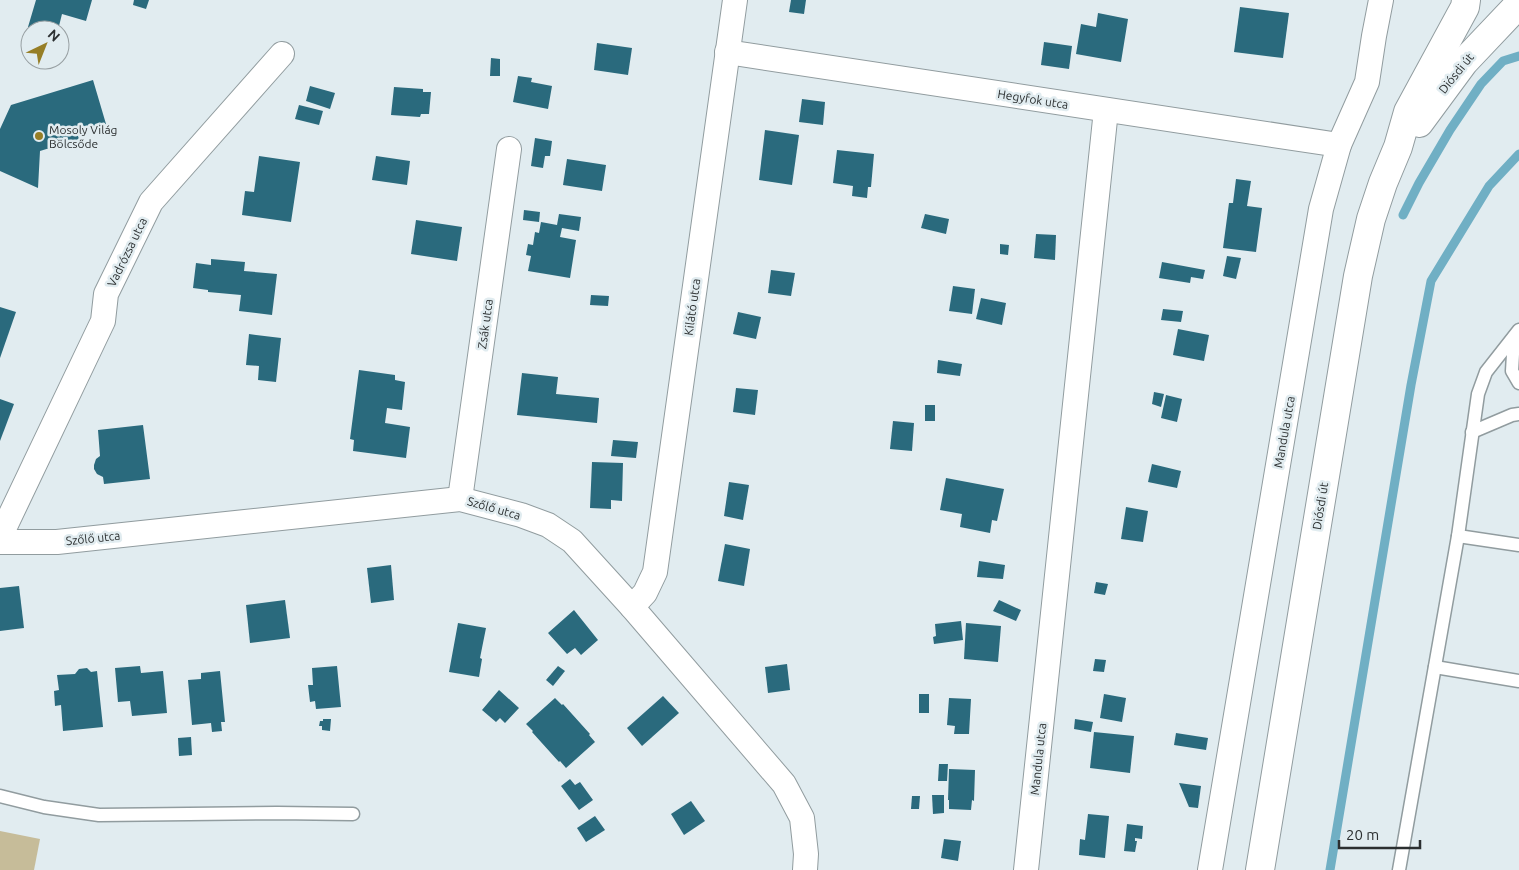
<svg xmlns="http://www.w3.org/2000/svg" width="1519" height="870" viewBox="0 0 1519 870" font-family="Ubuntu,sans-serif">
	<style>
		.green { fill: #c6bc99 }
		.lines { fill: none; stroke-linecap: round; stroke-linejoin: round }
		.stream { stroke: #70afc4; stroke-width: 9 }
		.building { fill: #2a6a7d }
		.service-casing { stroke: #919c9f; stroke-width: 15 }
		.minor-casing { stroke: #919c9f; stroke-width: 26 }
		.secondary-casing { stroke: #919c9f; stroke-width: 30 }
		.service { stroke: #fff; stroke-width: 12 }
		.minor { stroke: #fff; stroke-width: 24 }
		.secondary { stroke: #fff; stroke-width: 28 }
		.poi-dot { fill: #967e26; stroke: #e1ecf0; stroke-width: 2 }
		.labels { text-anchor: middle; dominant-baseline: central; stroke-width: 5; stroke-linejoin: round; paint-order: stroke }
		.street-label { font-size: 12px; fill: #2b2f30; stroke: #e1ecf0 }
		.poi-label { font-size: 12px; fill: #2b2f30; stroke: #e1ecf0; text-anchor: start }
	</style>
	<rect width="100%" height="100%" fill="#e1ecf0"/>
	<path class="green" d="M0,831L40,839L34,870H0Z"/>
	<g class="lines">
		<g class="stream">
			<path d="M1403,215L1419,183L1450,130L1481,84L1503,61L1519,56"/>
			<path d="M1330,870L1411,385L1431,281L1489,186L1519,154"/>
		</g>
	</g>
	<g class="building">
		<path d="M36,0H92L86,21L62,14L58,30H37L28,27Z"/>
		<path d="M134,0H149L146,9L133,5Z"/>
		<path d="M791,0H806L804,14L789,12Z"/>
		<path d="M1240,7L1289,13L1283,58L1234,52Z"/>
		<path d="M1098,13L1128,19L1121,62L1076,54L1081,24L1096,27Z"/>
		<path d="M1044,42L1072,46L1069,69L1041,65Z"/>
		<path d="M597,43L632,48L628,75L594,70Z"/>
		<path d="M491,58L500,59V76H490Z"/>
		<path d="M518,76L532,78L531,82L552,86L548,109L513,102Z"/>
		<path d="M93,80L106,124L77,133L79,139L40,151L38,188L0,171V129L11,105Z"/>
		<path d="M310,86L335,93L330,109L306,101Z"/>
		<path d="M394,87L423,89V92H431L429,114H421L420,117L391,115Z"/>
		<path d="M802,99L825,102L823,125L799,122Z"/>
		<path d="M299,105L323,111L319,125L295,119Z"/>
		<path d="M765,130L799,135L792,185L759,180Z"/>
		<path d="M535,138L552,141L550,156H545L543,168L531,166Z"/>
		<path d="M837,150L874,154L871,187H868L867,198L852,196L853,186L833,183Z"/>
		<path d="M259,156L300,162L291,222L242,215L245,191L254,192Z"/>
		<path d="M376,156L410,161L407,185L372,180Z"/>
		<path d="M567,159L606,165L602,191L563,185Z"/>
		<path d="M1236,179L1251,181L1247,206L1262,208L1256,252L1223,248L1229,203H1233Z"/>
		<path d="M524,210L540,212L539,222L523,220Z"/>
		<path d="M559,214L581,217L579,231L562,228L560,237L576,240L570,278L528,271L531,256L526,255L528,244L533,245L535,232L539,233L541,222L557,225Z"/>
		<path d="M925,214L949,219L946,234L921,228Z"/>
		<path d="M416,220L462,227L457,261L411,254Z"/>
		<path d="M1036,234L1056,235L1055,260L1034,258Z"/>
		<path d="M1000,244L1009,245L1008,255L1000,254Z"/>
		<path d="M1227,256L1241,258L1236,279L1223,276Z"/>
		<path d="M211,259L245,262L244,271L277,274L272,315L239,311L241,295L208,292V290L193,288L196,263L211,265Z"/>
		<path d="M1162,262L1205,270L1203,279L1191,277L1190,283L1159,278Z"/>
		<path d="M771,270L795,273L791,296L768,293Z"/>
		<path d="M953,286L975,289L972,314L949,311Z"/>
		<path d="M591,295L609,296L608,306L590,305Z"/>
		<path d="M981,298L1006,303L1002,325L976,319Z"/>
		<path d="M0,307L16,312L0,358Z"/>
		<path d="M1163,309L1183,311L1181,322L1161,320Z"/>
		<path d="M738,312L761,317L756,339L733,334Z"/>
		<path d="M1178,329L1209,335L1204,361L1173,355Z"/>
		<path d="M249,334L281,338L276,382L258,380L259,366L246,365Z"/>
		<path d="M938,360L962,364L960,376L937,373Z"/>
		<path d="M359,370L395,375V380L405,382L402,410L387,408L385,423L410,427L406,458L353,451L354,440L350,439Z"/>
		<path d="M522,373L558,377L556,394L599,398L597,423L517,415Z"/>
		<path d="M736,388L758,390L755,415L733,412Z"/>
		<path d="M1154,392L1164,394L1161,407L1152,404Z"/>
		<path d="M1166,395L1182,399L1177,422L1161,418Z"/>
		<path d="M0,399L14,404L0,441Z"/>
		<rect x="925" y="405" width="10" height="16"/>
		<path d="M893,421L914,423L912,451L890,449Z"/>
		<path d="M143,425L150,479L104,484L103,477L97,474L94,469V465L96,459L100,456L98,430Z"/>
		<path d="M613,440L638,442L636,458L611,456Z"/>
		<path d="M592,462L623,463L622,501L611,500V509L590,508Z"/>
		<path d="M1152,464L1181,471L1177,488L1148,482Z"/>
		<path d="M946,478L1004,489L997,521L992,520L990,533L960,527L962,514L940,510Z"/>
		<path d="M729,482L749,485L743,520L724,516Z"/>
		<path d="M1126,507L1148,511L1143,542L1121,539Z"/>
		<path d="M725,544L750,549L744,586L718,581Z"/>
		<path d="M979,561L1005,565L1003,579L977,577Z"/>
		<path d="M391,565L394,600L371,603L367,568Z"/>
		<path d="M1096,582L1108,584L1105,595L1094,593Z"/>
		<path d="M19,586L24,628L0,631V588Z"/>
		<path d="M285,600L290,638L250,643L246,605Z"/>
		<path d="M999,600L1021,610L1016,621L993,611Z"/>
		<path d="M574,610L598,640L581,655L575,648L567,654L548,633Z"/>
		<path d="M961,621L963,640L934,644L933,637L936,636L935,624Z"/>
		<path d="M458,623L486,628L480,658L482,659L479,677L449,672Z"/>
		<path d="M966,623L1001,626L998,662L964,659Z"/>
		<path d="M1095,659L1106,660L1104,672L1093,671Z"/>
		<path d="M787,664L790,690L768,693L765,667Z"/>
		<path d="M140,666L141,673L163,671L167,713L132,716L130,701L118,702L115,668Z"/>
		<path d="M337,666L341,707L316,709L315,701L310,702L308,685H313L312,668Z"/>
		<path d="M558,666L565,671L553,686L546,680Z"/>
		<path d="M87,668L91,672L97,671L103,727L63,731L61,705L55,706L54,691L59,690L57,675L75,674L79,669Z"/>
		<path d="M220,671L225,722H221L222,731L212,732L211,723L192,725L188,680L201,679V673Z"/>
		<path d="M499,690L519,708L505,723L500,718L496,722L482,710Z"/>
		<rect x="919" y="694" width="10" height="19"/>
		<path d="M1104,694L1126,698L1122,722L1100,718Z"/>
		<path d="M663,696L679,713L642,746L627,728Z"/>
		<path d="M555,698L562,705L563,704L590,734L589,735L595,742L566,768L560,761L559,762L532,732L533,731L526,724Z"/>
		<path d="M949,698L971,699L969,734H954L955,726L947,725Z"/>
		<path d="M323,719H331L330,731L322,730V726H319L320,721H323Z"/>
		<path d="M1075,719L1093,722L1091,732L1074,729Z"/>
		<path d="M1094,732L1134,736L1130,773L1090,768Z"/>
		<path d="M1176,733L1208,738L1206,750L1174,745Z"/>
		<path d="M191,737L192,755L179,756L178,738Z"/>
		<path d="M939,764H948L947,781H938Z"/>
		<path d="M949,769L975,770L974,801L972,800L971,810L949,809V800H948Z"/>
		<path d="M570,779L575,785L580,782L593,800L579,810L561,786Z"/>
		<path d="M1179,783L1201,786L1198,808L1189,807Z"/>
		<path d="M932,795H944V813L933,814Z"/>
		<path d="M912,796H920L919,809H911Z"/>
		<path d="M691,801L705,821L684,835L671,814Z"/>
		<path d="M1088,814L1109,816L1105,858L1079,855L1080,839L1085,840Z"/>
		<path d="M595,816L605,830L586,842L577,828Z"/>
		<path d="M1127,824L1143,826L1142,839L1135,838V841H1137L1135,852L1124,851Z"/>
		<path d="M944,839L961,841L958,861L941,858Z"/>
	</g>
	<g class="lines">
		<defs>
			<g id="service">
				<path d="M1514,337L1512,371L1519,383"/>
				<path d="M1472,432L1512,415L1519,414"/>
				<path d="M1458,536L1519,545"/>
				<path d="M1435,667L1519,681"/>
				<path d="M0,796L44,807L99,815L277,813L353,814"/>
				<path d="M1399,870L1458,536L1478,394L1486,372L1519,330"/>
			</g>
			<g id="minor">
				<path d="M727,52L1339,145"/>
				<path d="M460,499L509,149"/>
				<path d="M0,537L103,321L106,294L151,202L282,54"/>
				<path d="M0,542H57L460,499L521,515L548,525L572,541L632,607L784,784L802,818L806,854L805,870"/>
				<path d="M632,607L645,593L655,572L735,0"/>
				<path d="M1026,870L1106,110"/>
				<path d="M1210,870L1321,209L1339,145L1367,82L1374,36L1381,0"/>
			</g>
			<g id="secondary">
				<path d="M1419,123L1464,62L1519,4"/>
				<path d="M1260,870L1358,276L1371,219L1383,183L1398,147L1408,112L1465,7L1466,0"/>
			</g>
		</defs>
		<use href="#service" class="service-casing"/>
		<use href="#minor" class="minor-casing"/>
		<use href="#secondary" class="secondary-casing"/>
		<use href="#service" class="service"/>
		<use href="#minor" class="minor"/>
		<use href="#secondary" class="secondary"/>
	</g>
	<circle class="poi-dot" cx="39" cy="136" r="5"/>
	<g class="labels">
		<g class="street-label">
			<text transform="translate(1456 73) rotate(-51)">Diósdi út</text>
			<text transform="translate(1033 99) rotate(9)">Hegyfok utca</text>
			<text transform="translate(127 252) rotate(-64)">Vadrózsa utca</text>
			<text transform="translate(692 307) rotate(-82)">Kilátó utca</text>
			<text transform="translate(485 324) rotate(-82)">Zsák utca</text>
			<text transform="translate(1284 432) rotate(-80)">Mandula utca</text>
			<text transform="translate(1320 506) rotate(-81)">Diósdi út</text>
			<text transform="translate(494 508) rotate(16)">Szőlő utca</text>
			<text transform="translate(93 538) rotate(-6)">Szőlő utca</text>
			<text transform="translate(1038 759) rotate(-84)">Mandula utca</text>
		</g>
		<g class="poi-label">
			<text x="49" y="129">Mosoly Világ<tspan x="49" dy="14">Bölcsőde</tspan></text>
		</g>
	</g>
	<g transform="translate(45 45) rotate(43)"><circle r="24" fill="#e1ecf0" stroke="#98a0a3"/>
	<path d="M0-4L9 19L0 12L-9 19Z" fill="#967e26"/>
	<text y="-8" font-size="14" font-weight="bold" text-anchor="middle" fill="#2b2f30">N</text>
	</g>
	<path d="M1339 840v8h81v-8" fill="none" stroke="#2b2f30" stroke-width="2.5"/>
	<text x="1346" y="840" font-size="15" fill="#2b2f30" stroke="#e1ecf0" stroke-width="4" paint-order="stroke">20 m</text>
</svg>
